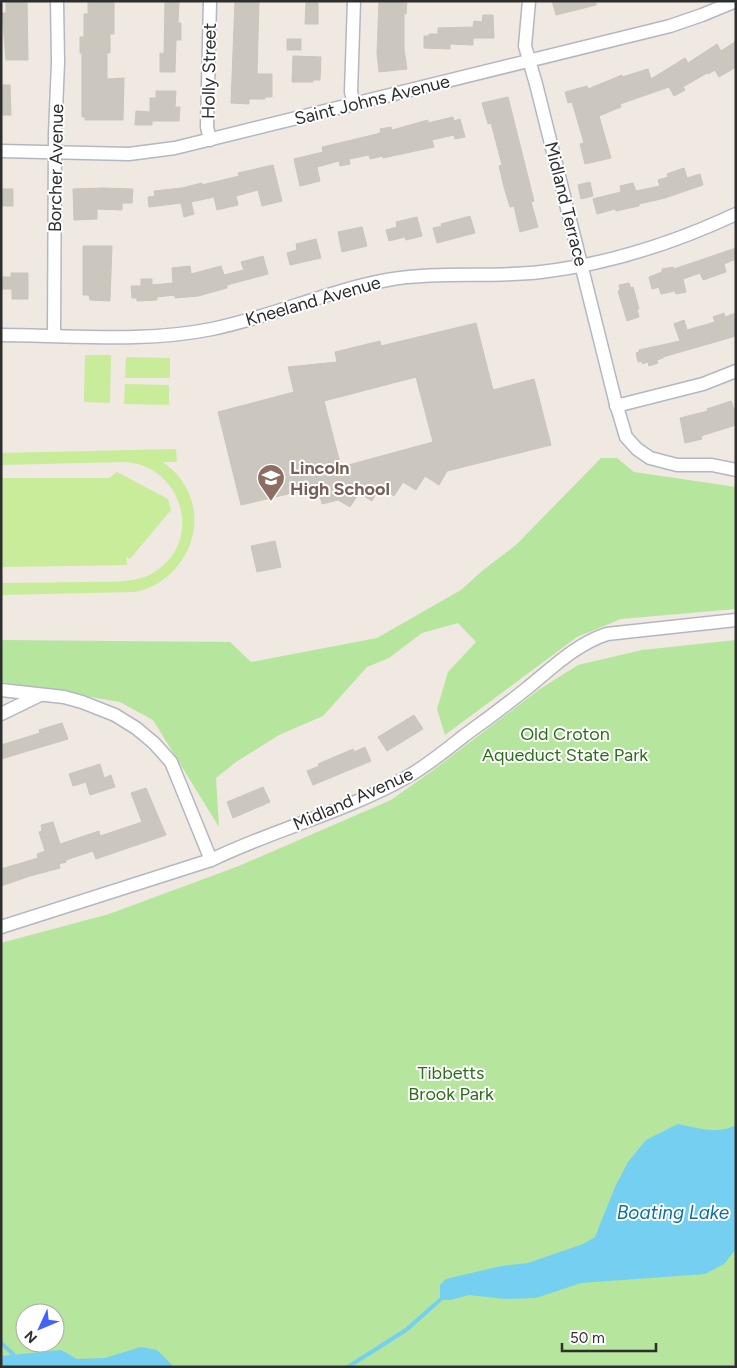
<svg xmlns="http://www.w3.org/2000/svg" width="737" height="1368" viewBox="0 0 737 1368" font-family="Figtree,sans-serif">
	<style>
		.green { fill: #b6e59e; fill-rule: evenodd }
		.pitch { fill: #c9ec9a }
		.water { fill: #75cff0 }
		.lines { fill: none; stroke-linecap: round; stroke-linejoin: round }
		.stream { stroke: #75cff0; stroke-width: 4 }
		.building { fill: #cbc7bf; stroke: #cbc5ba; fill-rule: evenodd }
		.minor-casing { stroke: #b4b7c1; stroke-width: 15 }
		.minor { stroke: #fff; stroke-width: 12 }
		.labels { text-anchor: middle; dominant-baseline: central; stroke-width: 4; stroke-linejoin: round; paint-order: stroke }
		.street-label { font-size: 18px; fill: #2e2e2e; stroke: #fff }
		.education-label { font-size: 18px; font-weight: bold; fill: #785e54; stroke: #fff; text-anchor: start }
		.park-label { font-size: 18px; fill: #2c6e1b; stroke: #fff }
		.water-label { font-size: 19px; font-style: italic; fill: #0d6fa3; stroke: #fff }
	</style>
	<rect width="100%" height="100%" fill="#efe9e1"/>
	<g class="green">
		<path d="M601,458H617L634,472L736,487V609L621,619L577,637L445,735L437,709L448,672L476,642L458,623L422,633L389,658L367,667L323,716L279,735L236,762L216,778L219,827L153,720L120,702L1,682V640L230,642L251,662L377,638L461,590L482,571L516,545Z"/>
		<path d="M736,640V1367H1V943L109,914L239,866L391,800L432,771L540,689L578,665L642,650ZM25,1313H55V1343H25Z"/>
	</g>
	<g class="pitch">
		<path d="M85,355H111L110,403L84,402Z"/>
		<path d="M126,357L170,358V378H125Z"/>
		<path d="M125,384L169,385V405L124,404Z"/>
		<path d="M176,449L177,462H163C170,468 177,473 182,481C212,524 184,582 135,592L1,595V583C29,583 57,582 85,582C105,581 130,584 149,575C205,548 186,465 124,462L1,465V453Z"/>
		<path d="M117,472L168,499L171,510L130,559L126,557L127,565L1,567V478H109Z"/>
	</g>
	<g class="water">
		<path d="M678,1124C698,1128 717,1135 736,1125V1249L724,1264L705,1274L581,1283L536,1298L506,1299L469,1295L451,1300H440V1285L446,1279L501,1266L528,1263L583,1244L595,1237L615,1187L628,1162L646,1140Z"/>
		<path d="M141,1347L157,1350L174,1367H1V1356L61,1350L77,1359L105,1358Z"/>
	</g>
	<g class="lines">
		<g class="stream">
			<path d="M1,1343L13,1354"/>
			<path d="M348,1367L406,1330L440,1300"/>
		</g>
	</g>
	<g class="building">
		<path d="M6,1H27L28,60H6L2,13H6Z"/>
		<path d="M88,1H114V34H110V53H107V79L124,78L123,120H85V117H82V53H80V37H84V14H88Z"/>
		<path d="M165,1H179L178,23H181V40H176L175,72H160V53L164,54Z"/>
		<path d="M235,1H259L257,74H272V97H265V99H249V104L231,103Z"/>
		<path d="M306,1H318V24H305Z"/>
		<path d="M379,1H407L406,14H404V49L407,69L379,72L377,53Z"/>
		<path d="M552,1H596V5L556,15Z"/>
		<path d="M483,15H493L494,38H473V45L450,44V49L424,48V36H429V34H438V28L473,27L474,21L482,22Z"/>
		<rect x="287" y="39" width="14" height="11"/>
		<path d="M736,41V67L719,77L715,70L708,74L707,73L683,87L685,90L674,96L669,87L620,104L621,107L599,116L611,158L585,164L580,144L584,143L572,102L568,103L565,92L587,86L588,89L622,75V77L648,69L651,79L685,58L688,63L717,44L721,51Z"/>
		<path d="M293,56L321,57L320,80H313V82H292Z"/>
		<path d="M1,85H10L11,115H1Z"/>
		<path d="M156,91H176L175,107H180L179,121H152V125H135L136,111L150,112V98H156Z"/>
		<path d="M508,97L534,201L531,202L538,227L520,232L514,206L510,207L504,187L499,166L502,165L491,123L488,124L482,103Z"/>
		<path d="M453,117L454,121L460,119L465,137L455,139L454,135L432,140L434,147L383,158V156L370,159L369,155L349,159L350,164L340,166L339,161L317,167L320,181L300,186L294,159L323,152L322,147L377,134L381,132L380,129L391,127L392,130L428,120V123Z"/>
		<path d="M273,165L282,201L262,206L258,190L236,196L238,205L217,210L214,197L191,202L194,214L184,217L181,203L149,207L148,197L155,196L154,191L182,188L202,183V185L239,176L238,173Z"/>
		<path d="M684,168L687,178L700,174L703,185L665,198L639,204V206L616,211L615,209L597,214L593,199L621,192L620,186L633,183L636,191L660,186L658,180L668,177L667,174Z"/>
		<path d="M590,182L593,196L581,199L578,185Z"/>
		<path d="M103,188L133,189L132,203H122V210L97,209V219L74,220L73,189Z"/>
		<rect x="1" y="189" width="12" height="17"/>
		<path d="M470,216L475,233L437,243L433,228L442,226L441,224Z"/>
		<path d="M417,217L422,236L406,240L405,237L389,241L386,230L397,227L396,222Z"/>
		<path d="M362,227L367,246L342,252L338,232Z"/>
		<path d="M316,239L321,258L290,265L287,253L297,250L296,244Z"/>
		<path d="M83,246H112L110,301L90,300L89,295H83Z"/>
		<path d="M736,248V259L724,264L726,272L703,280L700,273L683,279L686,292L676,294L675,291L661,294L659,287L652,289L649,277L662,272V269L673,267L674,269Z"/>
		<path d="M263,256L268,274L227,285V288L198,296L175,298V295L157,297V300L137,301V298H132L131,286H141V279H152V285L173,283L172,268L190,266L191,274L221,266L224,275L244,270L241,262Z"/>
		<path d="M11,273H28V299H12V289H1V277H11Z"/>
		<path d="M629,283L631,288L633,287L639,309H637L639,317L627,321L618,291L620,290L619,285Z"/>
		<path d="M724,313L725,317L736,313V336L663,357V358L657,360L658,363L649,366L648,362L642,364V361L638,362L636,353L639,352V350L680,341L674,324L684,320L687,330L715,322L713,317Z"/>
		<path d="M476,323L493,390L534,379L551,445L447,471L439,485L425,476L416,490L403,482L394,496L380,487L372,501L359,493L350,507L338,500L322,504L318,487L241,505L218,412L294,392L288,367L337,362L335,352L380,341L381,346ZM416,377L433,442L341,467L324,401Z"/>
		<path d="M731,401L734,409L736,408V425L701,436L702,439L685,443L680,418L708,411L707,409Z"/>
		<path d="M275,541L281,567L257,572L251,546Z"/>
		<path d="M414,715L423,729L387,751L378,737Z"/>
		<path d="M62,723L68,739L1,759V745L40,733L39,730Z"/>
		<path d="M365,747L371,761L313,785L307,771L319,766L318,764L353,749L354,752Z"/>
		<path d="M100,764L104,778L111,775L115,787L90,795L86,782L73,786L69,774Z"/>
		<path d="M263,787L270,802L233,818L227,802Z"/>
		<path d="M146,788L166,835L96,859L93,851L66,860V862L59,864L60,868L30,876L1,886V869L38,858L37,854L45,851L39,832L42,831L41,825L53,822L60,844L99,831L100,836L142,822L131,793Z"/>
	</g>
	<g class="lines">
		<defs>
			<g id="minor">
				<path d="M354,1L351,92L354,104"/>
				<path d="M529,1L525,46L536,84L615,400L626,437L637,449L650,458L677,465H712L736,470"/>
				<path d="M210,140L207,127L210,1"/>
				<path d="M1,151L129,154L175,148L670,26L702,15L736,1"/>
				<path d="M1,335C71,335 143,343 212,329C271,317 327,291 387,280C438,271 490,278 541,272C609,264 674,243 736,214"/>
				<path d="M54,335L55,134L58,62L57,1"/>
				<path d="M616,406L703,384L736,371"/>
				<path d="M1,690L64,697L82,702L115,715L136,728L154,743L171,762L211,860"/>
				<path d="M1,714L40,695"/>
				<path d="M1,927L211,860C275,829 345,812 407,777C428,765 446,750 465,735C486,720 506,705 526,689C551,669 576,644 607,634L736,620"/>
			</g>
		</defs>
		<use href="#minor" class="minor-casing"/>
		<use href="#minor" class="minor"/>
	</g>
	<defs>
		<symbol id="school-pin" viewBox="-11 -11 22 30"><path d="M0 17L-7.5 6A9.5 9.5 0 1 1 7.5 6Z" fill="#8d6e63" stroke="#fff"/><path d="M0-5L7-2L0 1L-7-2ZM-4 1L0 2.5L4 1V4Q0 6-4 4Z" fill="#fff"/></symbol>
	</defs>
	<g fill-rule="evenodd">
		<use href="#school-pin" x="255" y="462" width="32" height="43"/>
	</g>
	<g class="labels">
		<g class="street-label">
			<text transform="translate(209 71) rotate(-89)">Holly Street</text>
			<text transform="translate(372 100) rotate(-14)">Saint Johns Avenue</text>
			<text transform="translate(56 168) rotate(-89)">Borcher Avenue</text>
			<text transform="translate(566 204) rotate(76)">Midland Terrace</text>
			<text transform="translate(313 301) rotate(-16)">Kneeland Avenue</text>
			<text transform="translate(353 799) rotate(-24)">Midland Avenue</text>
		</g>
		<g class="education-label">
			<text x="290" y="468">Lincoln<tspan x="290" dy="21">High School</tspan></text>
		</g>
		<g class="park-label">
			<text x="565" y="734">Old Croton<tspan x="565" dy="21">Aqueduct State Park</tspan></text>
			<text x="451" y="1073">Tibbetts<tspan x="451" dy="21">Brook Park</tspan></text>
		</g>
		<g class="water-label">
			<text x="673" y="1212">Boating Lake</text>
		</g>
	</g>
	<rect width="737" height="1368" fill="none" stroke="#2e2e2e" stroke-width="5"/>
	<g transform="translate(40 1328) rotate(226)"><circle r="24" fill="#ffffff" stroke="#ababab"/>
	<path d="M0-4L9 19L0 12L-9 19Z" fill="#4264fb"/>
	<text y="-8" font-size="14" font-weight="bold" text-anchor="middle" fill="#2e2e2e">N</text>
	</g>
	<path d="M562 1343v8h94v-8" fill="none" stroke="#2e2e2e" stroke-width="2.5"/>
	<text x="570" y="1343" font-size="15" fill="#2e2e2e" stroke="#ffffff" stroke-width="4" paint-order="stroke">50 m</text>
</svg>
